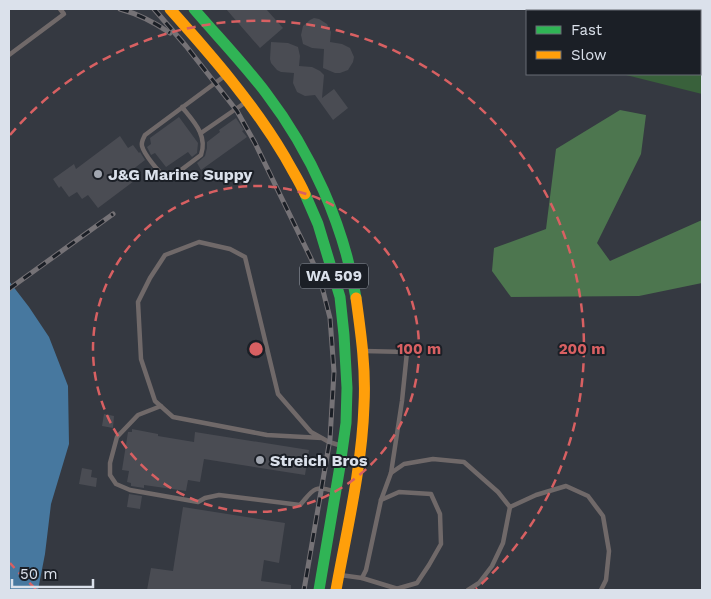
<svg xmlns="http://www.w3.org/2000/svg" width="711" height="599" viewBox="0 0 711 599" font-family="'Work Sans',sans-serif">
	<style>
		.green { fill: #39613b }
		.forest { fill: #4d764f }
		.water { fill: #47789f }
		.building { fill: #4a4c53 }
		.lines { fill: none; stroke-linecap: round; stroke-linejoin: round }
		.lane { stroke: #706969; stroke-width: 4.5 }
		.fast { stroke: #30b455; stroke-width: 11 }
		.slow { stroke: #ff9f0a; stroke-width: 11 }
		.rail-casing { stroke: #757276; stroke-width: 5 }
		.rail { stroke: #1b1f26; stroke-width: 3; stroke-dasharray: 9; stroke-linecap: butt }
		.ring { fill: none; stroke: #d86062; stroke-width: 2.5; stroke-dasharray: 9 6 }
		.poi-dot { fill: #a1a6b0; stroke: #1b1f26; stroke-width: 2 }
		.labels { text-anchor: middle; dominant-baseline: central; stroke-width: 4; stroke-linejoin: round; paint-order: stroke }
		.shield { fill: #1b1f26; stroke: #a1a7b0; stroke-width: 1 }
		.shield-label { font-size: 15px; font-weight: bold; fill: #dbe1eb }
		.poi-label { font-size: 16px; font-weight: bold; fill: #dbe1eb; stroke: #1b1f26; text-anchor: start }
		.centre { fill: #d86062; stroke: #1b1f26; stroke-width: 2.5 }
		.ring-label { font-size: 15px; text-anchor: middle; font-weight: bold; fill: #d86062; stroke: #1b1f26; stroke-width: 4; stroke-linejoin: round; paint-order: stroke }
	</style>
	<rect width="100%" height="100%" fill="#353941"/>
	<path class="green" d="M590,9H702V94L622,74H700V11H589Z"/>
	<g class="forest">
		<path d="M527,9H590L589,11H529Z"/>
		<path d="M620,110L646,115L641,154L597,243L610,261L702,220V283L639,296L511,297L492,271L494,248L546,229L556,149Z"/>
	</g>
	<path class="water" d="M9,281L29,307L49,337L68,386L69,444L51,504L45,554L38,590H9Z"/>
	<g class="building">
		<path d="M226,9H266L283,28L260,48Z"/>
		<path d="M314,18L319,19L327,24L331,32L330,42L342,44L350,48L354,57L353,62L348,70L340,73H335L323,68L324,49L312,48L303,44L301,35L303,26L310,20Z"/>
		<path d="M271,42L288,43L298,47L300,56L299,66L312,67L320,71L324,75L322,98L334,89L348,108L333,120L315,95L305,96L297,92L293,83L294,73L281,72L277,70L271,63L270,59Z"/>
		<path d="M179,117L198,143L197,153L192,157L188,152L166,167L155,153L151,155L147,147L151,144L150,138Z"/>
		<path d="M236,118L244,130L242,131L247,137L201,170L197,163L205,156L207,148V142L220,132L219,130Z"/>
		<path d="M120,136L128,148L133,145L139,153L140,152L145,160L132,170L138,178L98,208L88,195L82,199L77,192L69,197L61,186L59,188L53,179L74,164L76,169Z"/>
		<path d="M104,414L114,416L113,428L102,426Z"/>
		<path d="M132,429L158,434V436L194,442L195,432L309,450L305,475L204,459L200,482L188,480L186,491L144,485V488L131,486V483L127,482L129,471L122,470L128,432H132Z"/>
		<path d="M82,468L92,470L91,477L97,478L96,487L79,484Z"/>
		<path d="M129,494L142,496L140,509L127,507Z"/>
		<path d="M183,507L285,523L279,563L264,560L261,581L291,585V590H147L151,568L173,571Z"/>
	</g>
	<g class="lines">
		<g class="lane">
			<path d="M9,55L64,14L60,9"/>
			<path d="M182,107C193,121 208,135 201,155L173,176H165C159,173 144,154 142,146C141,142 143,139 145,135L226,75"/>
			<path d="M201,133L246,102"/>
			<path d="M161,406L138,415L117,437L110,463V475L116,484L130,490L198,502L205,498L219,495L300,505C312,492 313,484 333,491"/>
			<path d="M322,438L267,435L173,417L155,401L141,359L138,302L150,278L165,255L199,242L230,249L245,257L278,394L311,432L329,442L342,446"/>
			<path d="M391,473L404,464L433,459L464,462L498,492L510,507L503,543L492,566L479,583L468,590"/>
			<path d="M381,500L399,492L431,494L440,514L441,544L429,565L417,583L396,589"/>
			<path d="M510,507L536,495L566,486L588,496L603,516L609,551L606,580L601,590"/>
			<path d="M340,575L362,578L398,589"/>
			<path d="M362,578L366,570L381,500L391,473L402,401L407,352L364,351"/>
		</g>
		<g class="fast">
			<path d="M194,9C218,37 244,64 266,93C311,152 344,225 356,298"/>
			<path d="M305,194L318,224L340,297L344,335L347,388L346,423L340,466L319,590"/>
		</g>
		<g class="slow">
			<path d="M170,9C212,56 253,103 285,157C292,170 300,182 305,194"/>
			<path d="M336,590C347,529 362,467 364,405C366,369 361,334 356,298"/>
		</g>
		<defs>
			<g id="rail">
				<path d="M120,9C138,14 154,22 170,33"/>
				<path d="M154,9L186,46L237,111L255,143L319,275L330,318L334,372L330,439L304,590"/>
				<path d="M9,289L113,214"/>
			</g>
		</defs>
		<use href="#rail" class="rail-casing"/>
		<use href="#rail" class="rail"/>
	</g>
	<g class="ring">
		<circle cx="256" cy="349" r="163"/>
		<path d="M36 589A326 326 0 0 1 10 563M10 135A326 326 0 1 1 476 589"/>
	</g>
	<g class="poi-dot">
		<circle cx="98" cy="174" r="5"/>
		<circle cx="260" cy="460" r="5"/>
	</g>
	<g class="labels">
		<rect class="shield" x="300" y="263.5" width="68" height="25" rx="4"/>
		<g class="shield-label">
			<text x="334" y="276">WA 509</text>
		</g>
		<g class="poi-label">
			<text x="108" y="174">J&amp;G Marine Suppy</text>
			<text x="270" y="460">Streich Bros</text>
		</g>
	</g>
	<circle cx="256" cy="349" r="8" class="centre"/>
	<g class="ring-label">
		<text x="419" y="354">100 m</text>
		<text x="582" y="354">200 m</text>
	</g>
	<rect width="711" height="599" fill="none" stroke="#dbe1eb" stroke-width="20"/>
	<rect x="526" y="10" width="175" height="65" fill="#1b1f26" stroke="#686d75"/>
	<rect x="536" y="26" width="25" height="8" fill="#30b455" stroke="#686d75"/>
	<text x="571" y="35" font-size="15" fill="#dbe1eb">Fast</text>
	<rect x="536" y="51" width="25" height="8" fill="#ff9f0a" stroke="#686d75"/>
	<text x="571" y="60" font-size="15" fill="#dbe1eb">Slow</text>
	<path d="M12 579v8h81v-8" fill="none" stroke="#dbe1eb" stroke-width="2.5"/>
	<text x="20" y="579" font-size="15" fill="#dbe1eb" stroke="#1b1f26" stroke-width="4" paint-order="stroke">50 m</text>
</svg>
